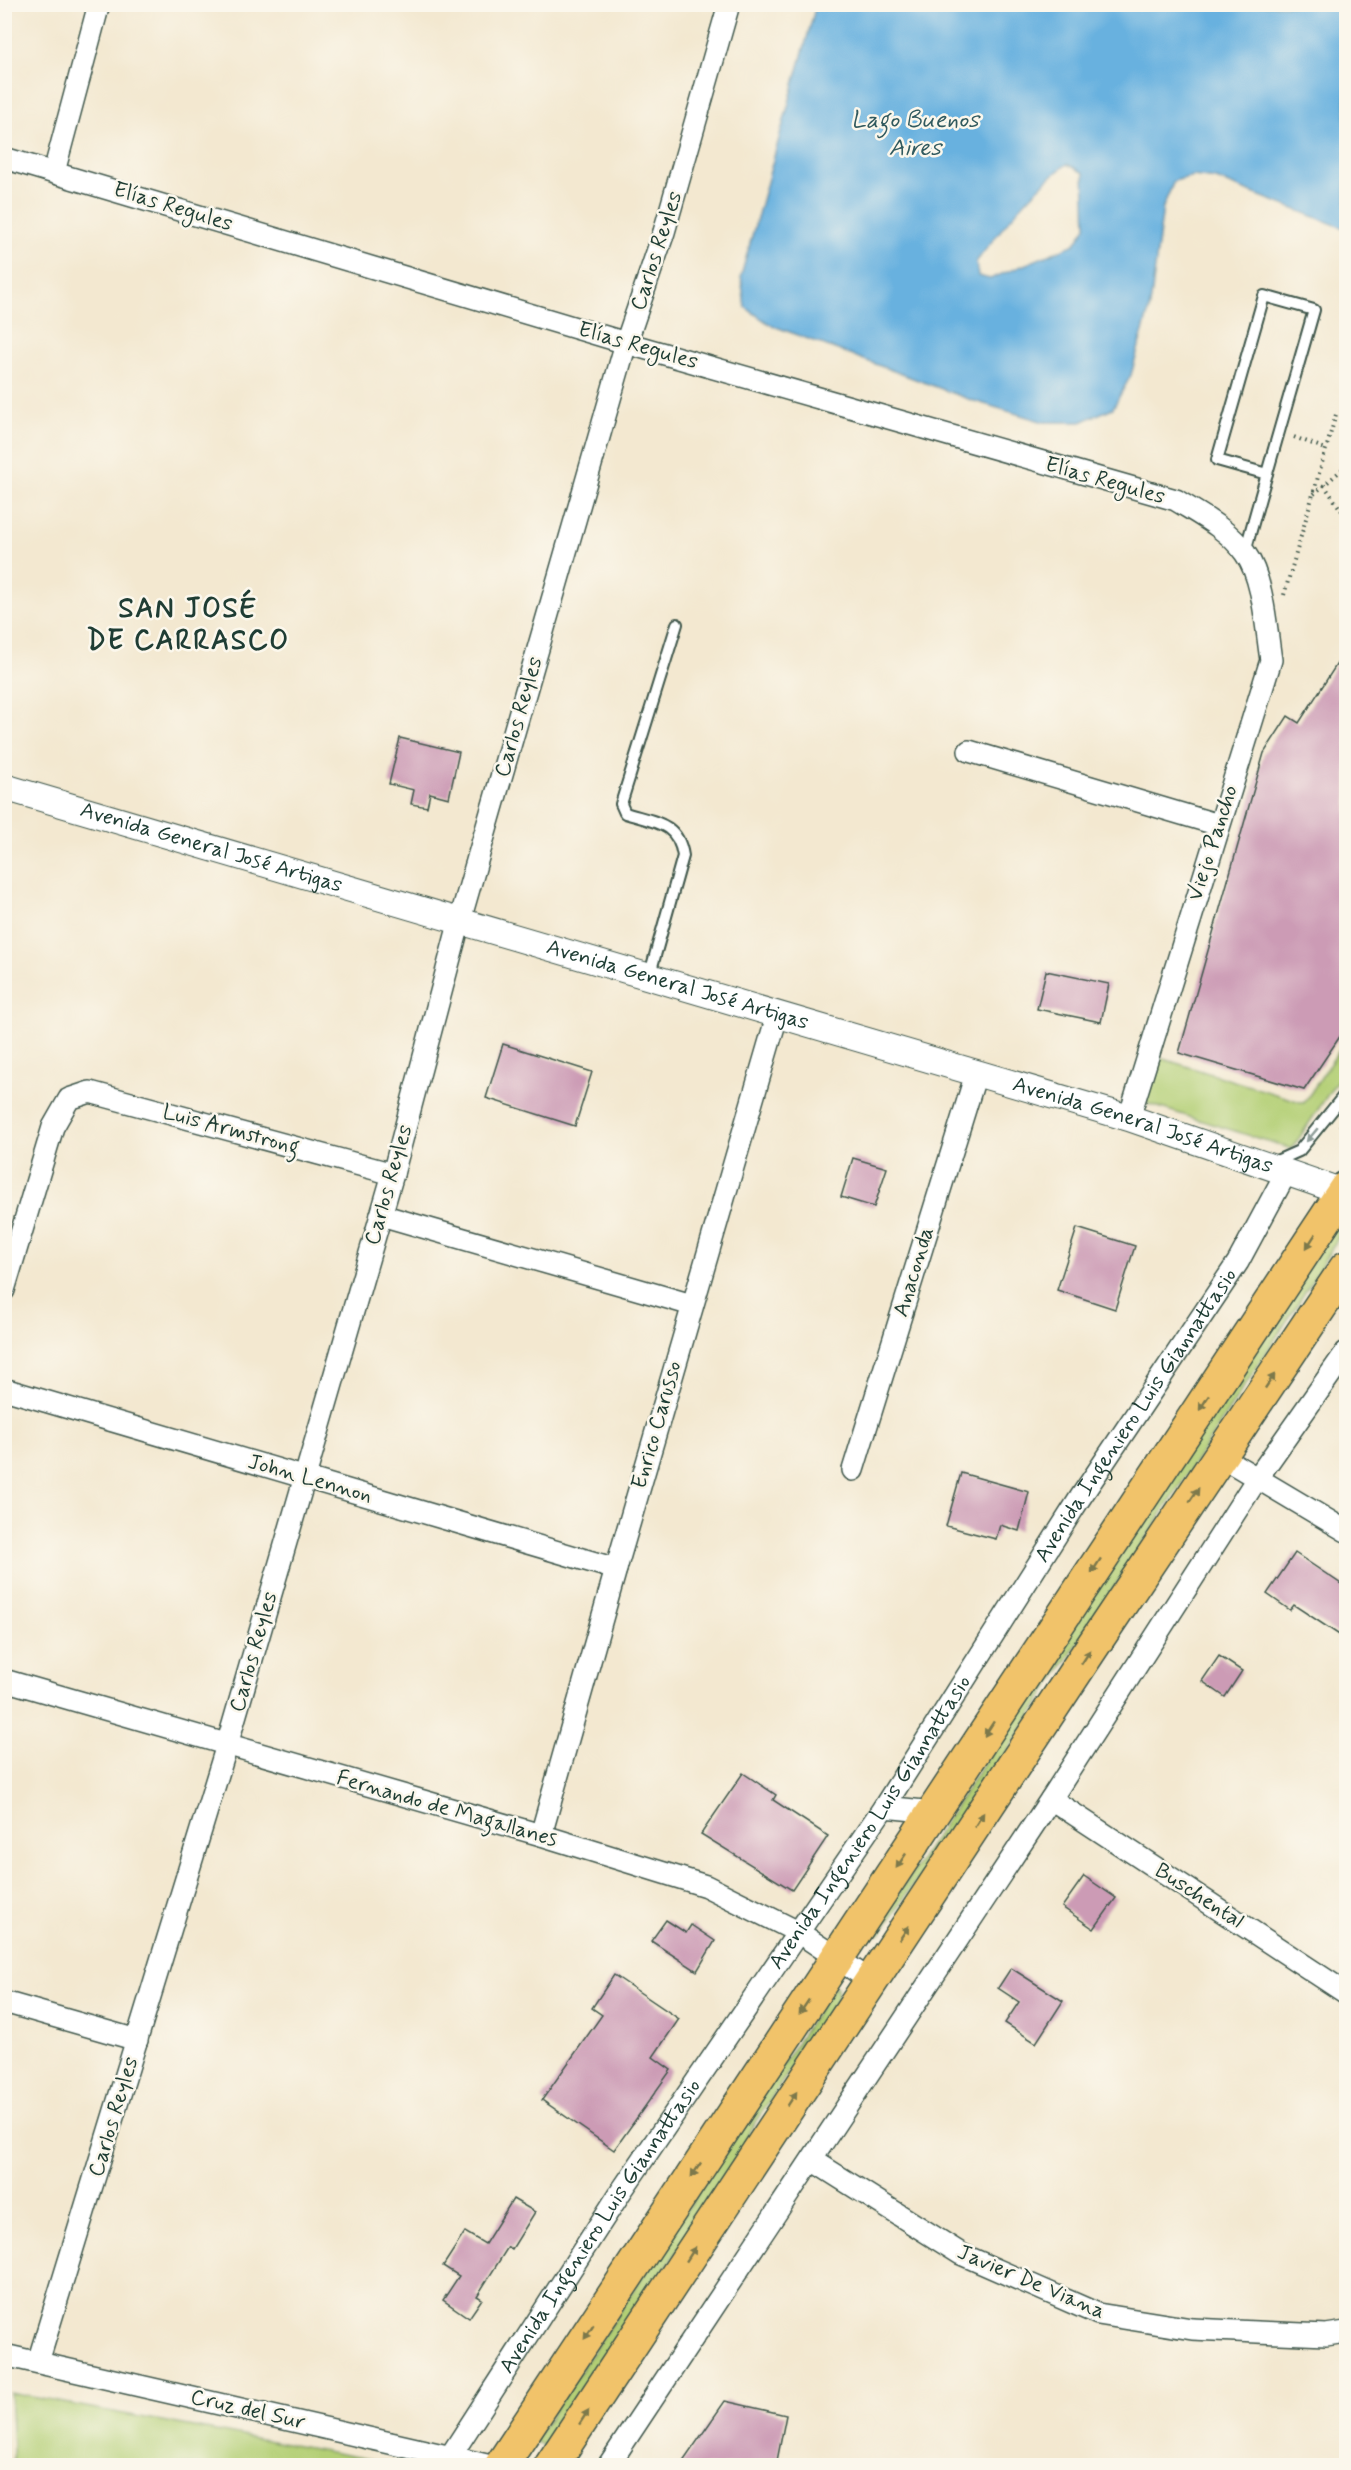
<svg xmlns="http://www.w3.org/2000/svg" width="1351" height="2470" viewBox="0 0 1351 2470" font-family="Mynerve,sans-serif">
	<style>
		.green { fill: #b3cf75; stroke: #698654; stroke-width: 1.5 }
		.water { fill: #67b1df; stroke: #43778a; stroke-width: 1.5; fill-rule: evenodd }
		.building { fill: #cc9bb5 }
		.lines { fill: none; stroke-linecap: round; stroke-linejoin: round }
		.service-casing { stroke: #3f574b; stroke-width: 14 }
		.minor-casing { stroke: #3f574b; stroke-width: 24 }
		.tertiary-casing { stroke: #3f574b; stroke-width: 28 }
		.primary-casing { stroke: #3f574b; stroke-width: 36 }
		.path { stroke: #3f574b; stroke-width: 4; stroke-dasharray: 1.5 4.5; stroke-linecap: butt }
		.service { stroke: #fff; stroke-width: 10 }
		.minor { stroke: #fff; stroke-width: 21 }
		.tertiary { stroke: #fff; stroke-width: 26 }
		.primary { stroke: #f1c36a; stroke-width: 33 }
		.oneway { fill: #8f9e9a }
		.oneway2 { fill: #7d794c }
		.labels { text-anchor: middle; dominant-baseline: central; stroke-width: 5; stroke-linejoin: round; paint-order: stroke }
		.street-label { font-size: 22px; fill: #1f3d34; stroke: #fbf7ec }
		.water-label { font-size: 24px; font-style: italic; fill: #315a5f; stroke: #fbf7ec }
		.district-label { font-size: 28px; font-weight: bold; letter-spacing: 1.5px; fill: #1f3d34; stroke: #fbf7ec }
	</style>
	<rect width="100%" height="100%" fill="#fbf7ec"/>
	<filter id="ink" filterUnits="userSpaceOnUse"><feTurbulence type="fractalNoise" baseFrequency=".0167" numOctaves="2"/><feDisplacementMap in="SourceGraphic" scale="12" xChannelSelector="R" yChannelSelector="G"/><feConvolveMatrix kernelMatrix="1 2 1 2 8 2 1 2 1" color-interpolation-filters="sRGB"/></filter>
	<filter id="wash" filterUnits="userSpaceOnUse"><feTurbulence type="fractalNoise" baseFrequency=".008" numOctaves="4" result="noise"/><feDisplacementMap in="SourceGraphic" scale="24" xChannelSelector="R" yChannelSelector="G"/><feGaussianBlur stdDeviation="1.35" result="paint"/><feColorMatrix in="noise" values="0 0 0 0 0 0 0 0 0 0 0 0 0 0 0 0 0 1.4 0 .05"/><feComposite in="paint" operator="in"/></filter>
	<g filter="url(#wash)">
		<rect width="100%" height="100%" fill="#f3e8d0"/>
		<g class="green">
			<path d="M1346,1040V1067L1292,1149L1145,1103L1157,1057L1304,1103Z"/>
			<path d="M1335,1226L1343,1230L1294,1310L935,1863L915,1882L881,1933L869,1939Z"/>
			<path d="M834,1986L837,1987L838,1998L750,2130L742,2152L550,2443L544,2446L534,2441Z"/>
			<path d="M10,2393L401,2465H14Z"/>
		</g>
		<path class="water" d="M816,5H1346V229L1216,179L1193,176L1174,181L1163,207L1150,306L1131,375L1113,408L1081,422H1044L971,400L771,325L745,307L741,276ZM1067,164L1084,173L1086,227L1075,244L990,279L978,276L976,262C1002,228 1032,189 1067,164Z"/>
		<g id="blocks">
			<g class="building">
				<path d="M1347,648V1026L1304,1090L1179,1053L1264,753L1288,716L1299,723Z"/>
				<path d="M400,738L459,752L449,798L430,793L427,807L411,804L414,790L389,784Z"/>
				<path d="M1046,971L1109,984L1101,1022L1037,1009Z"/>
				<path d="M503,1044L592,1072L575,1126L486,1098Z"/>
				<path d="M853,1158L887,1168L874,1207L841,1197Z"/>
				<path d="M1077,1228L1135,1246L1115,1309L1057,1290Z"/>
				<path d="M961,1473L1029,1492L1019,1531L1000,1525L996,1539L946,1526Z"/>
				<path d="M1295,1553L1347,1588V1640L1294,1605L1290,1610L1267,1594Z"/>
				<path d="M1219,1656L1242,1671L1225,1697L1202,1681Z"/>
				<path d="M743,1773L776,1795L773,1800L828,1836L792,1890L701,1834Z"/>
				<path d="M1084,1876L1116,1898L1094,1929L1062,1907Z"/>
				<path d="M666,1920L686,1933L691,1925L715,1941L697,1971L651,1941Z"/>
				<path d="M1011,1968L1063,2001L1036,2043L1005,2023L1019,2002L998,1988Z"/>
				<path d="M614,1975L679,2019L653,2057L671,2070L614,2150L542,2100L602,2015L592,2008Z"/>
				<path d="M513,2199L535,2212L512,2249L508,2247L477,2296L482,2299L469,2318L443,2300L459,2276L443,2266L465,2232L485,2244Z"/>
				<path d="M725,2401L786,2415L776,2466H680Z"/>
			</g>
		</g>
	</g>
	<g filter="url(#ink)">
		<use href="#blocks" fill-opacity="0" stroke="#3f574b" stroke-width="1.5"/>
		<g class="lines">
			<defs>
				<g id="service">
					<path d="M1245,552C1267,471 1291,391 1314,310L1264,296L1217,460L1267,474"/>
					<path d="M649,977L683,856C678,822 654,822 625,813L621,804L677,624"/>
					<path d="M1272,1163L1299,1151L1346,1093"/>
				</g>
				<g id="minor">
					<path d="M4,158L626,343L1176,500C1200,515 1228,529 1245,553C1264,579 1266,629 1271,660L1129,1118"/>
					<path d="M54,172L99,4"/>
					<path d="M969,751L1219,825"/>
					<path d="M381,1215L692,1305"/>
					<path d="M4,1290L53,1127L69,1099L90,1092L393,1174"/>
					<path d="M4,1389L616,1569"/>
					<path d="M1220,1456L1346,1531"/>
					<path d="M853,1470L976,1074"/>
					<path d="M4,1680L541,1835L706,1886L798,1932L871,1981"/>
					<path d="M1051,1799L1346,1993"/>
					<path d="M884,1807L934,1812"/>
					<path d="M541,1835L616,1569L777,1016"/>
					<path d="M4,2002L137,2040"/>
					<path d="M812,2160L961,2254L1098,2314L1192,2329L1326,2335L1346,2332"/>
					<path d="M4,2355L491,2466"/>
					<path d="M38,2362L227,1745L393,1174L460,920L626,343L664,232L729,4"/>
					<path id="s1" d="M444,2466L620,2193L884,1807L1080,1498L1238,1262L1287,1171"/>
					<path d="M608,2466L1051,1799L1258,1477L1346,1352"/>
				</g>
				<g id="tertiary">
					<path id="s2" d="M4,787L1129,1118L1346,1193"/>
				</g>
				<g id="primary">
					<path d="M501,2466L1346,1188"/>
					<path d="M551,2466L1092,1647L1346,1268"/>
				</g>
			</defs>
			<use href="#service" class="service-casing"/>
			<use href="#minor" class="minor-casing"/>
			<use href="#tertiary" class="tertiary-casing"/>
			<use href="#primary" class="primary-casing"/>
			<g class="path">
				<path d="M1294,437L1326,449"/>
				<path d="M1324,485L1346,517"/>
				<path d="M1314,494L1346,466"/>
				<path d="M1284,595L1337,411"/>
				<path d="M1340,1124L1346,1132"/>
			</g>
			<use href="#service" class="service"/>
			<use href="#minor" class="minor"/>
			<use href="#tertiary" class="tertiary"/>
			<use href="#primary" class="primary"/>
		</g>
		<defs><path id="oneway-solid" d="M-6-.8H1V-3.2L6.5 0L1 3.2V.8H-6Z" transform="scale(1.5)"/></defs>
		<use class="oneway" href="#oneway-solid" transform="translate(1312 1135) rotate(130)"/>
		<g class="oneway2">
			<use href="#oneway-solid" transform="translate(1311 1241) rotate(123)"/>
			<use href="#oneway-solid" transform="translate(1270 1381) rotate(-56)"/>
			<use href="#oneway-solid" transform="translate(1204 1403) rotate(123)"/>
			<use href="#oneway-solid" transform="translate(1194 1495) rotate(-56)"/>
			<use href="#oneway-solid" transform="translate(1096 1566) rotate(123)"/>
			<use href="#oneway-solid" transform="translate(1086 1657) rotate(-57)"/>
			<use href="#oneway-solid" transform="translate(989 1729) rotate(123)"/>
			<use href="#oneway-solid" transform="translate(979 1820) rotate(-57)"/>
			<use href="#oneway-solid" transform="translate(901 1861) rotate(124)"/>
			<use href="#oneway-solid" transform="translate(904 1933) rotate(-56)"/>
			<use href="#oneway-solid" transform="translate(804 2007) rotate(124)"/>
			<use href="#oneway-solid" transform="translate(792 2099) rotate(-57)"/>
			<use href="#oneway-solid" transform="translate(696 2170) rotate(124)"/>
			<use href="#oneway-solid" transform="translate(691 2254) rotate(-57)"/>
			<use href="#oneway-solid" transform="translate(589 2332) rotate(124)"/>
			<use href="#oneway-solid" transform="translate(584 2417) rotate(-57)"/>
		</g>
	</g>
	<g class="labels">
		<g class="street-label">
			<text transform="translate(173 207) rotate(17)">Elías Regules</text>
			<text transform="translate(657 251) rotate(-72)">Carlos Reyles</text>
			<text transform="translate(638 346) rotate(16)">Elías Regules</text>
			<text transform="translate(1105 481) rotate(16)">Elías Regules</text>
			<text transform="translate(519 717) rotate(-74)">Carlos Reyles</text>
			<text transform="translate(1213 843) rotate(-72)">Viejo Pancho</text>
			<text stroke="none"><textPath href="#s2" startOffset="216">Avenida General José Artigas</textPath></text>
			<text stroke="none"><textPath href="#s2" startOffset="702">Avenida General José Artigas</textPath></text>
			<text stroke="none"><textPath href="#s2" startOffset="1188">Avenida General José Artigas</textPath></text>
			<text transform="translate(231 1130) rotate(15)">Luis Armstrong</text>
			<text transform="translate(389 1185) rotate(-74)">Carlos Reyles</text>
			<text transform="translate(914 1272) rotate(-73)">Anaconda</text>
			<text stroke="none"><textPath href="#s1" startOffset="1258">Avenida Ingeniero Luis Giannattasio</textPath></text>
			<text transform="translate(657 1425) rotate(-74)">Enrico Carusso</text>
			<text transform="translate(310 1479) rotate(16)">John Lennon</text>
			<text transform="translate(254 1652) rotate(-74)">Carlos Reyles</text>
			<text transform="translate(447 1809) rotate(16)">Fernando de Magallanes</text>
			<text stroke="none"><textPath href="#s1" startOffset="772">Avenida Ingeniero Luis Giannattasio</textPath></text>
			<text transform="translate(1199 1896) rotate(33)">Buschental</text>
			<text transform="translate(114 2117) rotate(-73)">Carlos Reyles</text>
			<text stroke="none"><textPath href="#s1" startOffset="286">Avenida Ingeniero Luis Giannattasio</textPath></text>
			<text transform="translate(1031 2282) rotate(23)">Javier De Viana</text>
			<text transform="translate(248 2410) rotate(13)">Cruz del Sur</text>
		</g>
		<g class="water-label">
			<text x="915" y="120">Lago Buenos<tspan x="915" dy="28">Aires</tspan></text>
		</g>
		<g class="district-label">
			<text x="188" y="609">SAN JOSÉ<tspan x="188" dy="32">DE CARRASCO</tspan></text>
		</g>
	</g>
	<rect width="1351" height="2470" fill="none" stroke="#fbf7ec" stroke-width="24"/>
</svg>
